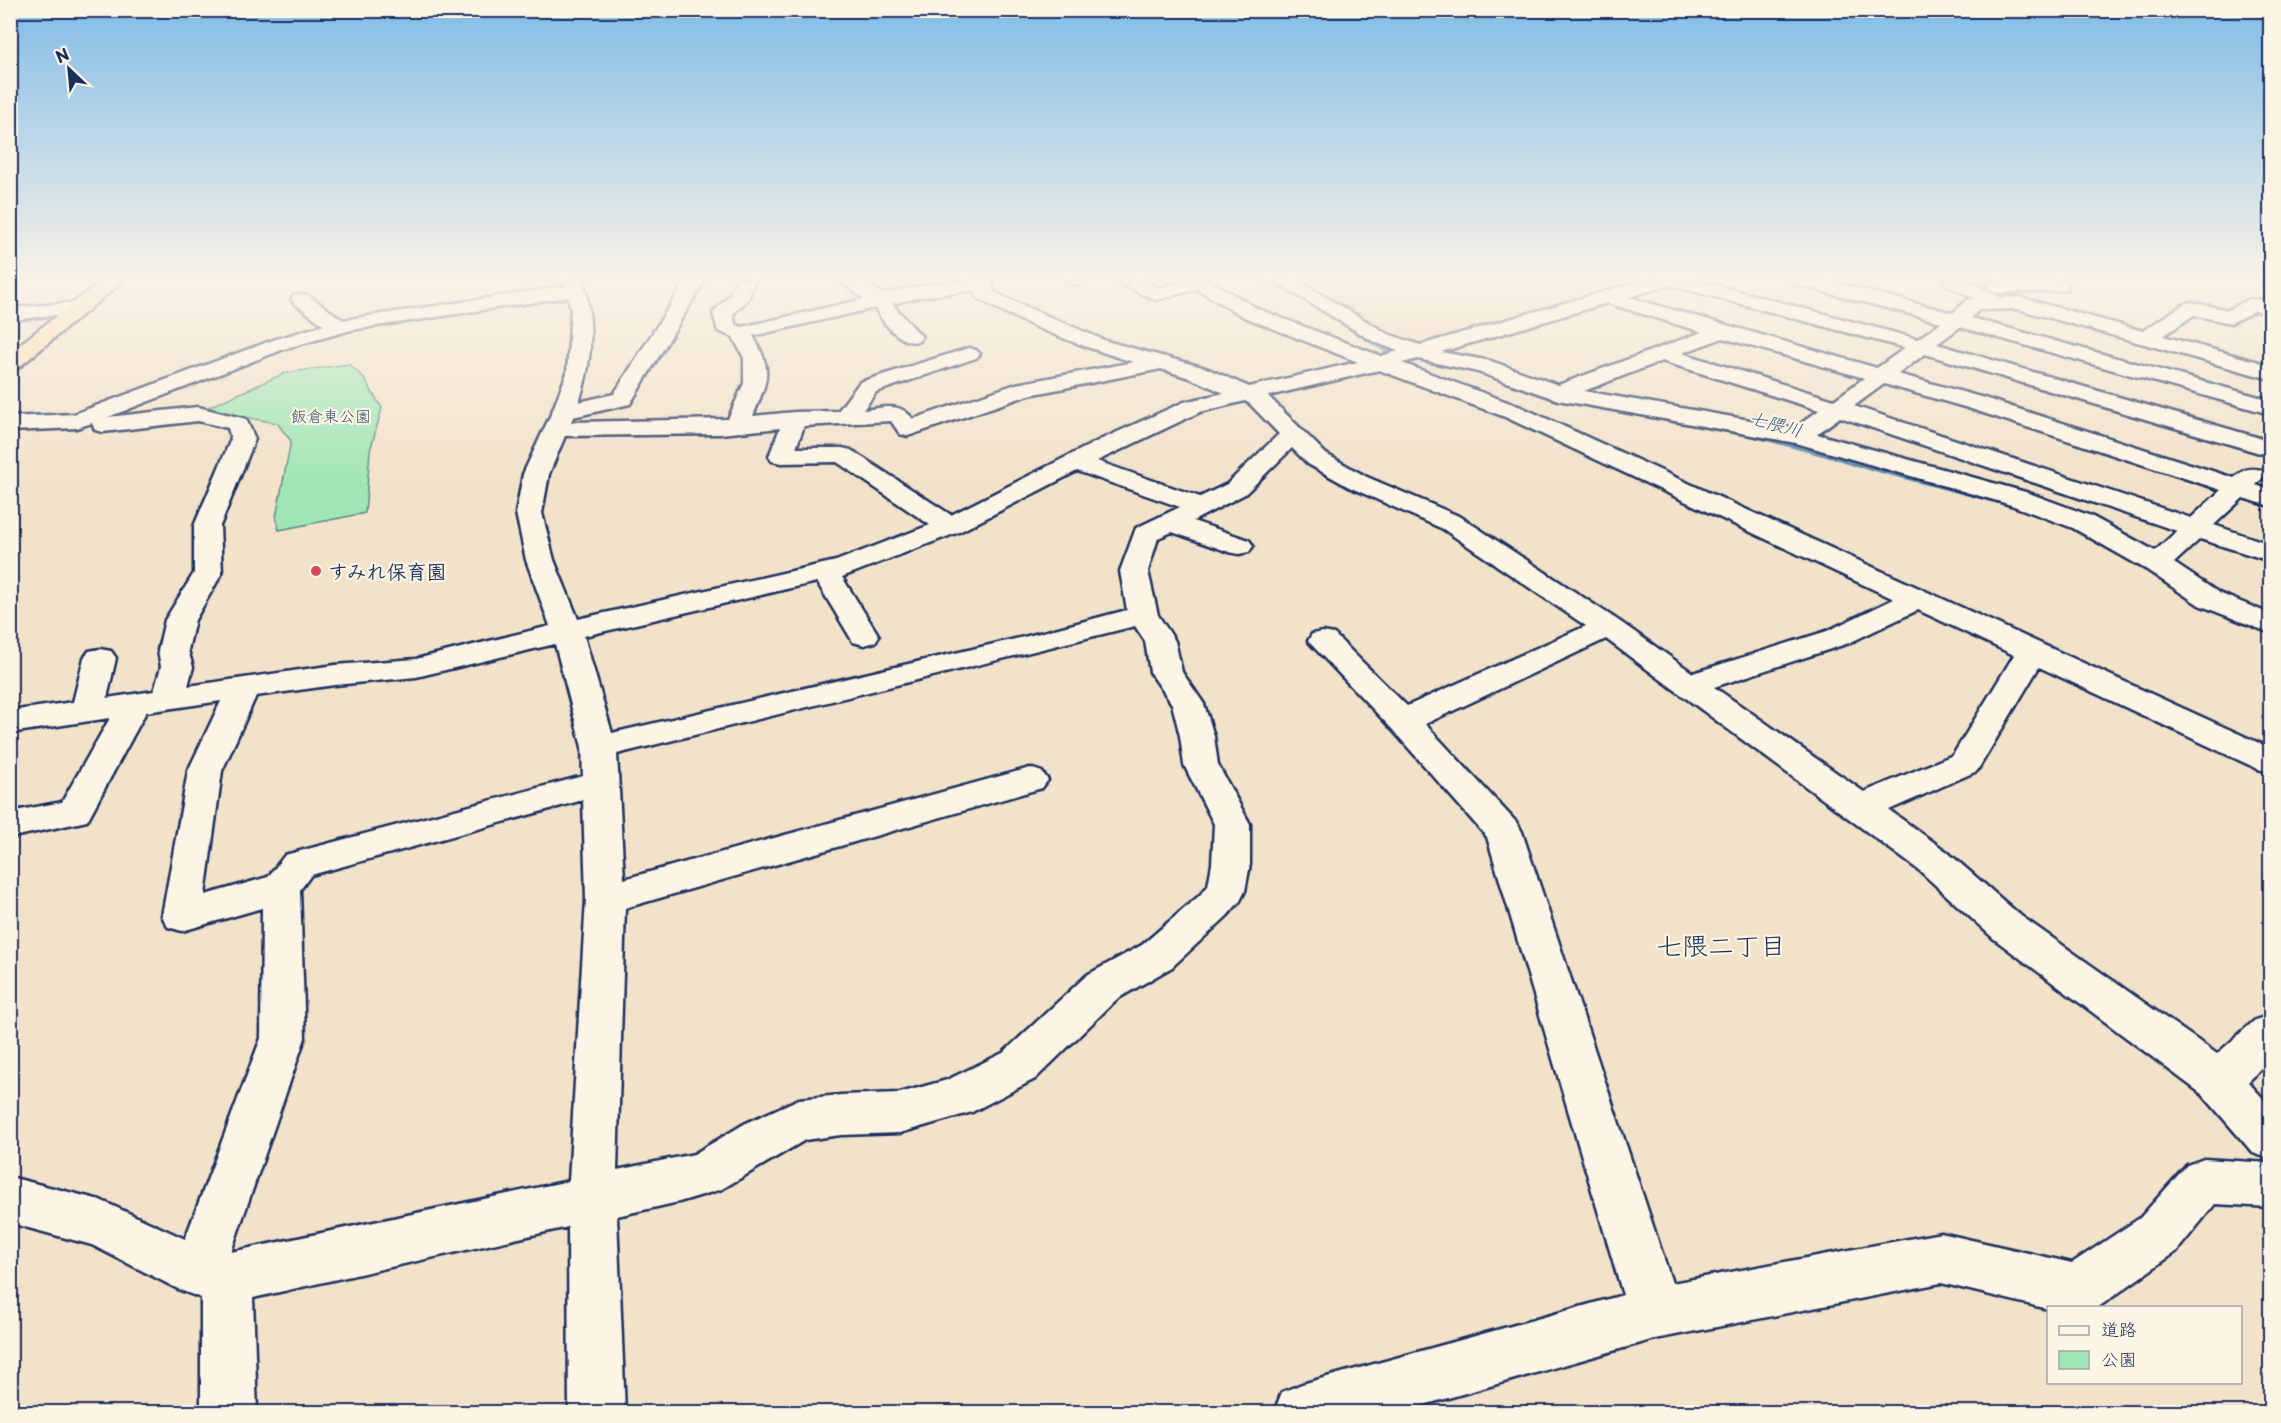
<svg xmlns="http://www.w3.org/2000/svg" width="2281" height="1423" viewBox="0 0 2281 1423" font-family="'Playpen Sans','Klee One',sans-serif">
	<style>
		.built { fill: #ebd4b7 }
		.green { fill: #a0e6b4; stroke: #5e8a89; stroke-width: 1.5 }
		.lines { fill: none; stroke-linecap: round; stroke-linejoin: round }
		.stream-far1 { stroke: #5b8ab0; stroke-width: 6 }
		.stream { stroke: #5b8ab0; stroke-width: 8 }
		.minor-casing { stroke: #1b2f5e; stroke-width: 5 }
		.highway-casing { stroke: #1b2f5e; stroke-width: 5 }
		.minor { fill: #fcf5e5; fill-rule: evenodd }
		.highway { fill: #fedbac; fill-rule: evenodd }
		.poi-dot { fill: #d1495b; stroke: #fcf5e5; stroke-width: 2 }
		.labels { text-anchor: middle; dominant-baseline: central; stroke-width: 4.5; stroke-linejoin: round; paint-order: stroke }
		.far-park-label { font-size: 16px; fill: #36546f; stroke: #fcf5e5 }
		.far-water-label { font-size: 18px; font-style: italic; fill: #365580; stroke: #fcf5e5 }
		.poi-label { font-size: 20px; font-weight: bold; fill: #1b2f5e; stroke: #fcf5e5; text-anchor: start }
		.near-neighbourhood-label { font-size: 26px; fill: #1b2f5e; stroke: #fcf5e5 }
	</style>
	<rect width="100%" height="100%" fill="#f2e2ca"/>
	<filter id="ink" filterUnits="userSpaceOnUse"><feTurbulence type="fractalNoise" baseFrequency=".0167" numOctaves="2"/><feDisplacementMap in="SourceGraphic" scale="12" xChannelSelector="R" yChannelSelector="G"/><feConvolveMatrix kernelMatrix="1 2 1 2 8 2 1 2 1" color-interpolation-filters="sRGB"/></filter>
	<g filter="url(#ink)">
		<path class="built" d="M1301,280H1634L1420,345L1380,326Z"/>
		<path class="green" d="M349,364L363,377L382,408L370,451L365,513L279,530L276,517L291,441L277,423L202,410L285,373Z"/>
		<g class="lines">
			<g class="stream-far1">
				<path d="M1263,280L1305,299"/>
				<path d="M1350,327L1391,353L1448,365"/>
				<path d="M1755,435L1853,461"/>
			</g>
			<path class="stream" d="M1847,460L1991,498"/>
			<defs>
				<g id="minor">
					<path d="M565,280H583C594,322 593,361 579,402L614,394L686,280H705L630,404L573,417L571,422L728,419L744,383V358L733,337L718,331L713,313L729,296L736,280H755L748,299L733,314L735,324L742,327L864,299L839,280H861L883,294C920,285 955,280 993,280V291L1008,299L1106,341L1206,368L1249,387L1358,362L1244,317L1197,289L1156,300L1120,284L1118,280H1143L1158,288L1186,280H1209L1258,309L1381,356L1398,351L1374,342L1273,280H1297L1388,334L1420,345L1644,280H1697L1918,339L1941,322L1794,284L1792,280H1825L1953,313L1967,300L1974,298L1945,284L1943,280H1967L2002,298L2019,297L2143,331L2184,304L2191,302L2228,310L2250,299L2270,300V312L2254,311L2231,323L2194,315L2163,336L2270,365V379L2018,309L1979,310L1971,318L2270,400V414L1960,327L1937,344L2270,441V456L1925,354L1898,374L1984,398L2234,478C2243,470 2248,467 2261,470L2265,475L2256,485L2270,490V506L2243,498L2214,525L2270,544V561L2200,539L2174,563L2219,593L2270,614V633L2199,605L2147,570L2073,528L2011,505L1796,443L1558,400L1478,372L1418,359L1402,363L1521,407L2270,748V772L2258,769L2039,667L1977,771L1889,810L1946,851L2021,916L2217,1054L2255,1020L2270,1015V1060L2248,1082L2270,1106V1159L2253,1153L2203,1095L1993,938L1920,871L1606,639L1425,724L1517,823L1522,832L1672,1283L1941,1233L2072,1263L2140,1218L2187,1165L2204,1159L2270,1163V1207L2215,1204L2176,1252L2097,1308L2048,1309L1941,1283L1655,1339L1399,1412H1274L1282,1392L1302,1384L1623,1295L1487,837L1391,728L1308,641L1312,634L1323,632L1334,634L1407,706L1586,626L1443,529L1349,487L1308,464L1292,448L1245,494L1193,521L1249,540L1253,546L1249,552L1239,554L1229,552L1172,532L1158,538L1148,571L1158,615L1175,641L1182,672L1204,704L1214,736L1218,765L1250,824V864L1245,891L1240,901L1227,916L1172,967L1117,999L1035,1079L972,1112L900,1133L841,1135L805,1140L722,1189L679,1202L617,1216L625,1412H569L568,1227L253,1298L257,1412H201V1298L180,1290L92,1245L10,1223V1177L100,1200L185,1239L261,1038L262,908L182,931L168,927L162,916L188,771L221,701L146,712L87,821L13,837L10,836V812L62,802L110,718L10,733V711L73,702L84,658L89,651L100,649L111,651L116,658L107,698L154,691L161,667L158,650L165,620L194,573V526L231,439L228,428L198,421L103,432L95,430L92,423L77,428L10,431V417L74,414L273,340L324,325L294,303L291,299L294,295H308L343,320L566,286ZM1670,285L1905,348L1877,368L1628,297ZM974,290L976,297C1025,325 1080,346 1134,362L1016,384L913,419C899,401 884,408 863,410L876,392L976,358L980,354L976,350L969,348L860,382L838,411L795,412L753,416C767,380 774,372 753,336L875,308C883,323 901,346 919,341L922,337L892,304L920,297ZM568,297L571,309L567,373L552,412L523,474L516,513L526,560L550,626L416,659L335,665L188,686L193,667L188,650L195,620L222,573L220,526L255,439L246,419L198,407L108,417L287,348L351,330ZM1607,303L1702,332L1558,385L1491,361L1441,352ZM1723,338L1864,378L1834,400L1682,353ZM1662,361L1819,410L1795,428L1584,391ZM1161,369L1190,378L1224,393L1184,402L1102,439L951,515L851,450L842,448H796L804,426L891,421L900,434L908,436L1029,395ZM1379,370L1505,417L1894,599L1827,631L1693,673L1619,621L1461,517L1367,477L1326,454L1268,396ZM1884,384L1968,408L2221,490L2191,518L1854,406ZM1245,401L1250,404L1279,434L1227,484L1200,497L1097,461L1200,412ZM1840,417L2177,531L2155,551L2091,516L2029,493L1817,434ZM780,428L769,456L772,461L781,463L837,462L930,525L836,561L578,619L554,560L542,513L549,474L565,436L720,434ZM1077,471L1180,507L1136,528L1120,571L1127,610L1024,637L612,733L584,636L817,582L853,642L864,645L875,642L879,636L842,577L959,532ZM1918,610L2014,655L1953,755L1864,792L1714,687L1849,643ZM1135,626L1145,641L1150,672L1172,704L1180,736L1184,765L1214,824L1212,864L1208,886L1199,896L1142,945L1087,975L1003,1053L947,1080L900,1093L841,1095L799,1099L746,1123L694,1154L617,1170L625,908L1042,788L1048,780L1042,772L1030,768L624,879L617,754ZM555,644L582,747L583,776L285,855L268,877L205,895L222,771L256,696L335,685L416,677ZM583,800L586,899L569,1181L231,1252L305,1038L300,890L311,875Z"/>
					<path d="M1065,280H1085L1083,284H1067Z"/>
					<path d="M2064,280L2069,285L2067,289L2060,291L1997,293L1990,291L1988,287L1990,283L1997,281Z"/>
					<path d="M2260,280H2270V287L2263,285Z"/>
					<path d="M80,302L87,304L90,308L87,312L10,320V308Z"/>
				</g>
				<path id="highway" d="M103,280H124L18,368L10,369V352Z"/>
			</defs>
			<use href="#minor" class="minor-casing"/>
			<use href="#highway" class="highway-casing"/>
			<use href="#minor" class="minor"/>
			<use href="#highway" class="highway"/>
		</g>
	</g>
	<linearGradient id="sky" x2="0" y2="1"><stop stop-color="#81bce8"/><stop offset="0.58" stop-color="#f9f2e7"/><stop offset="1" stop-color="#f9f2e7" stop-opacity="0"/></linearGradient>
	<rect width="2281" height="480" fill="url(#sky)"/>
	<circle class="poi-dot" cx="316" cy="571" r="6"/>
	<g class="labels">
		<g class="far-park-label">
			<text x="331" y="415">飯倉東公園</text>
		</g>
		<g class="far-water-label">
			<text transform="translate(1776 423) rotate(15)">七隈川</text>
		</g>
		<g class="poi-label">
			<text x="328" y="571">すみれ保育園</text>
		</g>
		<g class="near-neighbourhood-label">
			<text x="1721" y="944">七隈二丁目</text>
		</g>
	</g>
	<rect width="2281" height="1423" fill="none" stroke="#fcf5e5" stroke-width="36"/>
	<rect x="18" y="18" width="2245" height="1387" fill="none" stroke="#1b2f5e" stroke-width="2" filter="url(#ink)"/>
	<rect x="2047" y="1306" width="195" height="78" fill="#fcf5e5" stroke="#a2a6af" stroke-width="1.5"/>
	<rect x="2059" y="1326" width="30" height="9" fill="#fcf5e5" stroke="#a2a6af" stroke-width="1.5"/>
	<text x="2101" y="1336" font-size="18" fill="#1b2f5e">道路</text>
	<rect x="2059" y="1351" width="30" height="18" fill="#a0e6b4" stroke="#a2a6af" stroke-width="1.5"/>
	<text x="2101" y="1366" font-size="18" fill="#1b2f5e">公園</text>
	<g transform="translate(69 69) rotate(334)" stroke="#fcf5e5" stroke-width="4.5" paint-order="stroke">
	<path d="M0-4.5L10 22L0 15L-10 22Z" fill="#1b2f5e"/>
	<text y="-9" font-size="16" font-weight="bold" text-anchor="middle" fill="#1b2f5e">N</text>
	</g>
</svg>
